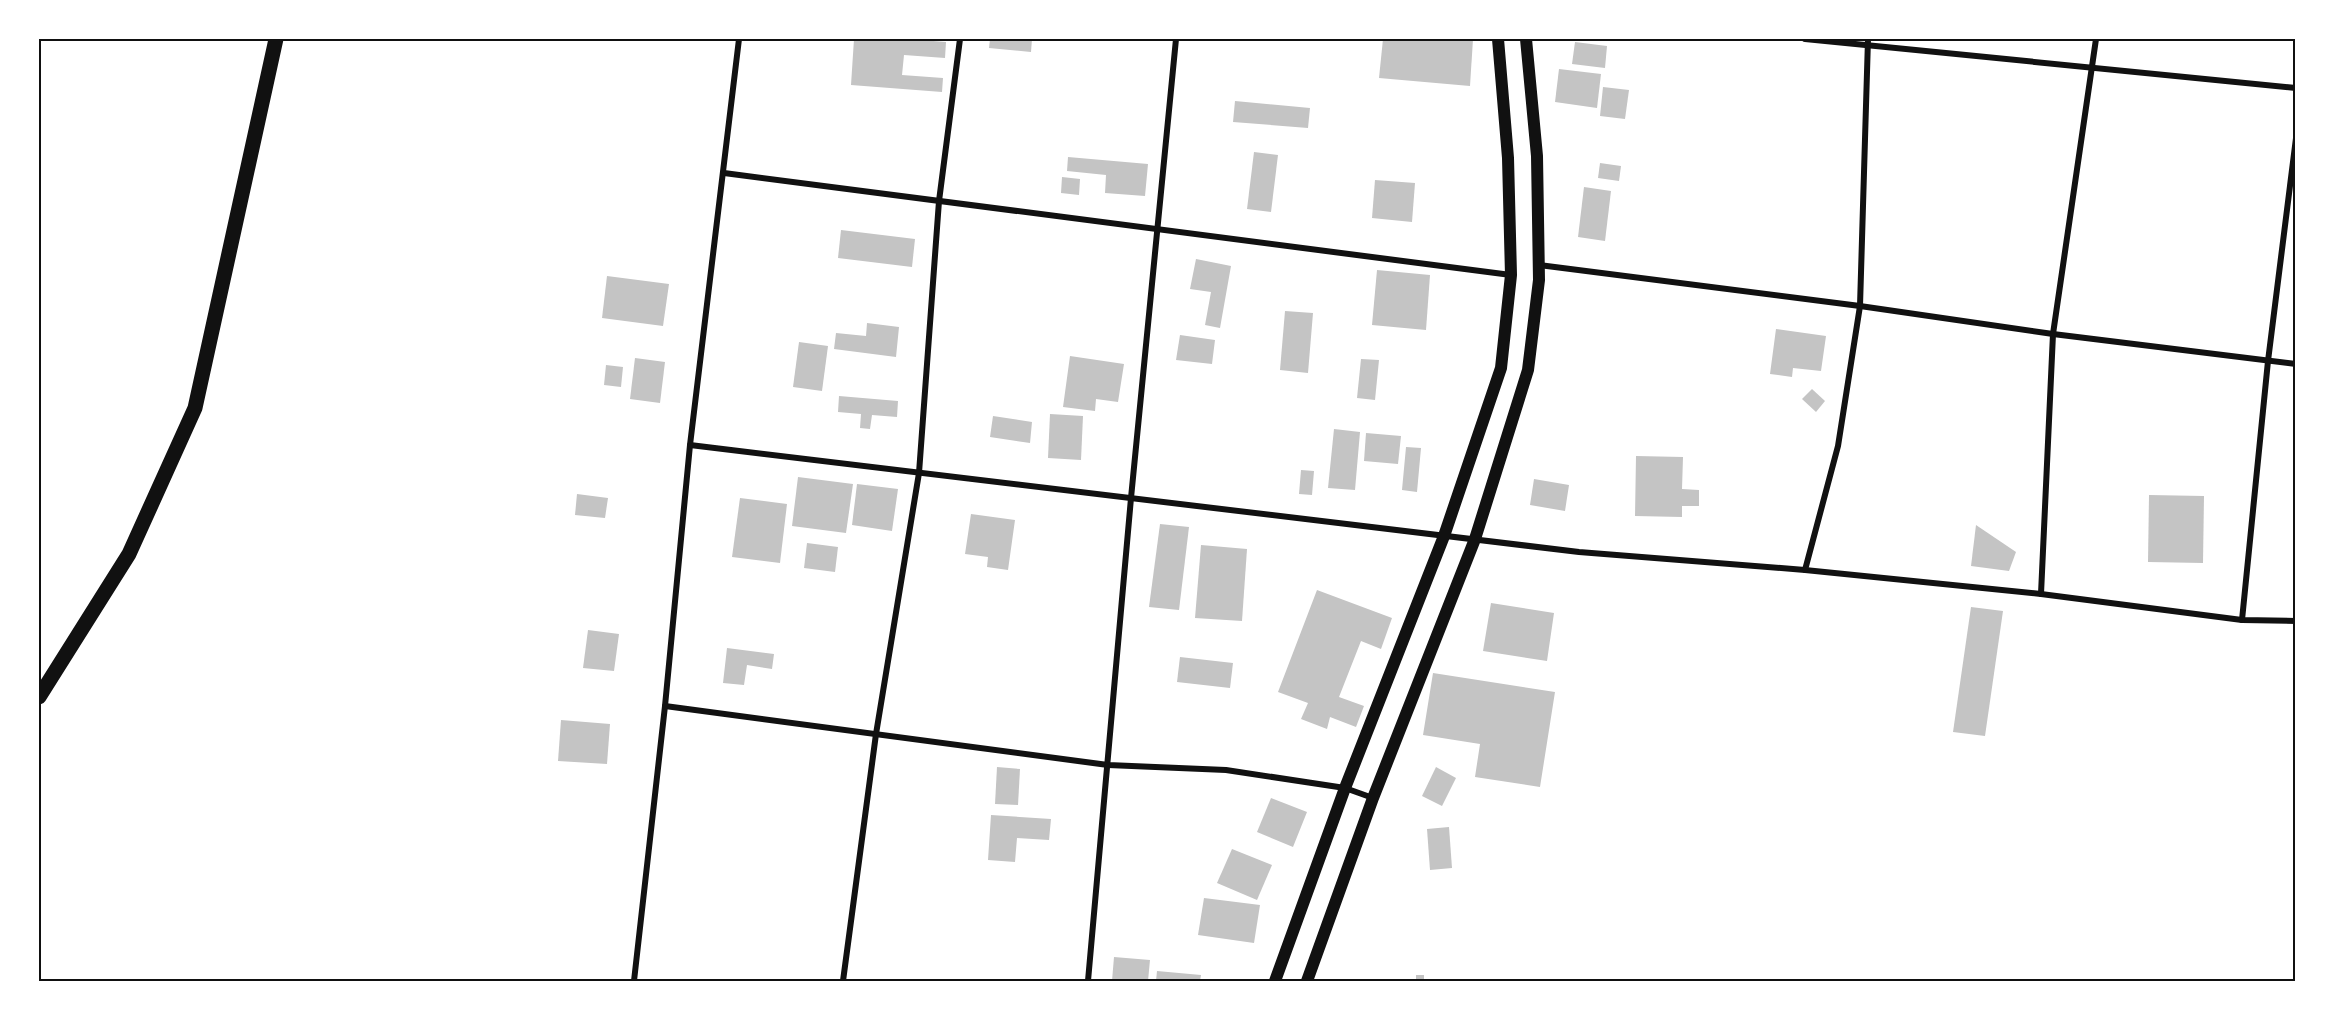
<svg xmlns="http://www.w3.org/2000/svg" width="2335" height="1020" viewBox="0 0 2335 1020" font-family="'Roboto Condensed',sans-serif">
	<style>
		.building { fill: #c4c4c4 }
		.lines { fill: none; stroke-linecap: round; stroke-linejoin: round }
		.minor { stroke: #111; stroke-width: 6 }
		.secondary { stroke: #111; stroke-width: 12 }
		.trunk { stroke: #111; stroke-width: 15 }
		.neatline { fill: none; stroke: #111; stroke-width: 2 }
	</style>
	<rect width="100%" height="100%" fill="#fff"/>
	<g class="building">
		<path d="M854,39H908L946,42L945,58L904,55L902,75L943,78L942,92L851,85Z"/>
		<path d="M990,39H1032L1031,52L989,48Z"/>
		<path d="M1383,39H1473L1470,86L1379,78Z"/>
		<path d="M1575,42L1607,46L1605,68L1572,64Z"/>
		<path d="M1559,69L1601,74L1597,108L1555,102Z"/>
		<path d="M1603,87L1629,90L1625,119L1600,116Z"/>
		<path d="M1235,101L1310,108L1308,128L1233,122Z"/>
		<path d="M1254,152L1278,155L1271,212L1247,209Z"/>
		<path d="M1068,157L1148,164L1145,196L1105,193L1106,175L1067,171Z"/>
		<path d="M1600,163L1621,166L1619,181L1598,178Z"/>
		<path d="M1062,177L1080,179L1079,195L1061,193Z"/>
		<path d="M1375,180L1415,183L1412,222L1372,218Z"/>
		<path d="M1584,187L1611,191L1605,241L1578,237Z"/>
		<path d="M841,230L915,239L912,267L838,258Z"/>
		<path d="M1196,259L1231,266L1220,328L1205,325L1211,292L1190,289Z"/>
		<path d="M1377,270L1430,275L1426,330L1372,325Z"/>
		<path d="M607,276L669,284L663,326L602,318Z"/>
		<path d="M1285,311L1313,313L1308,373L1280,370Z"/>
		<path d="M867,323L899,327L896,357L834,349L836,333L866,336Z"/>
		<path d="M1776,329L1826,336L1821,371L1793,368L1792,377L1770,374Z"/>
		<path d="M1180,335L1215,340L1212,364L1176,360Z"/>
		<path d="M799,342L828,346L822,391L793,387Z"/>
		<path d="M1070,356L1124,364L1118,402L1096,399L1095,411L1063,407Z"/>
		<path d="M635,358L665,362L660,403L630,399Z"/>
		<path d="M1361,359L1379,360L1375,400L1357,398Z"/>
		<path d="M606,365L623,367L621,387L604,385Z"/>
		<path d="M1812,389L1825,401L1816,412L1802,399Z"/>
		<path d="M839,396L898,401L897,417L872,415L870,429L860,428L861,414L838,412Z"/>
		<path d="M1050,414L1083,416L1081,460L1048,458Z"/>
		<path d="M993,416L1032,422L1030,443L990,437Z"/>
		<path d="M1334,429L1360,432L1355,490L1328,488Z"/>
		<path d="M1366,433L1401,436L1398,464L1364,461Z"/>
		<path d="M1406,447L1421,448L1417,492L1402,490Z"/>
		<path d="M1636,456L1683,457L1682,489L1699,490V506H1682V517L1635,516Z"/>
		<path d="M1301,470L1314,471L1312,495L1299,494Z"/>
		<path d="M798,477L853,484L846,533L792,526Z"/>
		<path d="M1534,479L1569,485L1565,511L1530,505Z"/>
		<path d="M857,484L898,489L892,531L852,525Z"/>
		<path d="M577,494L608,498L605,518L575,515Z"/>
		<path d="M2149,495L2204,496L2203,563L2148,562Z"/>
		<path d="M740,498L787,504L780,563L732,557Z"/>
		<path d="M971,514L1015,520L1008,570L987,567L988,557L965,554Z"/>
		<path d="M1160,524L1189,527L1179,610L1149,607Z"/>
		<path d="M1976,525L2016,552L2009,571L1971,566Z"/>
		<path d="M807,543L838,547L835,572L804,568Z"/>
		<path d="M1201,545L1247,549L1242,621L1195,618Z"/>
		<path d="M1317,590L1392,618L1381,649L1361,641L1339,697L1364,706L1356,727L1330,717L1327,729L1301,719L1308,703L1278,692Z"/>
		<path d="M1491,603L1554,613L1547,661L1483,651Z"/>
		<path d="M1971,607L2003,611L1985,736L1953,732Z"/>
		<path d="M588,630L619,634L614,671L583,668Z"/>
		<path d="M727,648L774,654L772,669L747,665L744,685L723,683Z"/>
		<path d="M1180,657L1233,663L1230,688L1177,682Z"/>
		<path d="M1433,673L1555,692L1540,787L1475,777L1480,744L1423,735Z"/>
		<path d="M561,720L610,724L607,764L558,761Z"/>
		<path d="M997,767L1020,769L1018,805L995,804Z"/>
		<path d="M1436,767L1456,778L1442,806L1422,796Z"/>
		<path d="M1271,798L1307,812L1293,847L1257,832Z"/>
		<path d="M991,815L1051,819L1049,840L1017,838L1015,862L988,860Z"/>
		<path d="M1449,827L1452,868L1430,870L1427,829Z"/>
		<path d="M1232,849L1272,865L1257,900L1217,883Z"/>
		<path d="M1204,898L1260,905L1254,943L1198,935Z"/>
		<path d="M1114,957L1150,960L1148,981H1112Z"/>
		<path d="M1157,971L1201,975L1200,981H1156Z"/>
		<rect x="1416" y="975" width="8" height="6"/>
	</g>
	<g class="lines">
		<g class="minor">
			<path d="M1805,39L2296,88"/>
			<path d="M724,173L1511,275"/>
			<path d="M1539,265L1860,306L2053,334L2296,364"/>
			<path d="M690,445L1579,552L1805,570L2041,594L2242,620L2296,621"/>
			<path d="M1805,570L1838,446L1860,306L1868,39"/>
			<path d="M2041,594L2053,334L2096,39"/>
			<path d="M2242,620L2268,361L2296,138"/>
			<path d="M665,706L1108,765L1226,770L1345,788L1373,798"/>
			<path d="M634,981L665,706L690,445L739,39"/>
			<path d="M843,981L876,734L919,473L939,201L960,39"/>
			<path d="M1088,981L1131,498L1176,39"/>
		</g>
		<g class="secondary">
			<path d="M1275,981L1345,788L1444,536L1501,368L1511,275L1508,158L1498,39"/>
			<path d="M1307,981L1373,798L1475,539L1528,370L1539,280L1537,156L1526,39"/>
		</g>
		<path class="trunk" d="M39,697L129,554L195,408L276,39"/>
	</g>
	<rect width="2335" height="1020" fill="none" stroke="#ffffff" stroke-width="81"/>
	<rect x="40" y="40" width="2254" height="940" class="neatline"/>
</svg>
